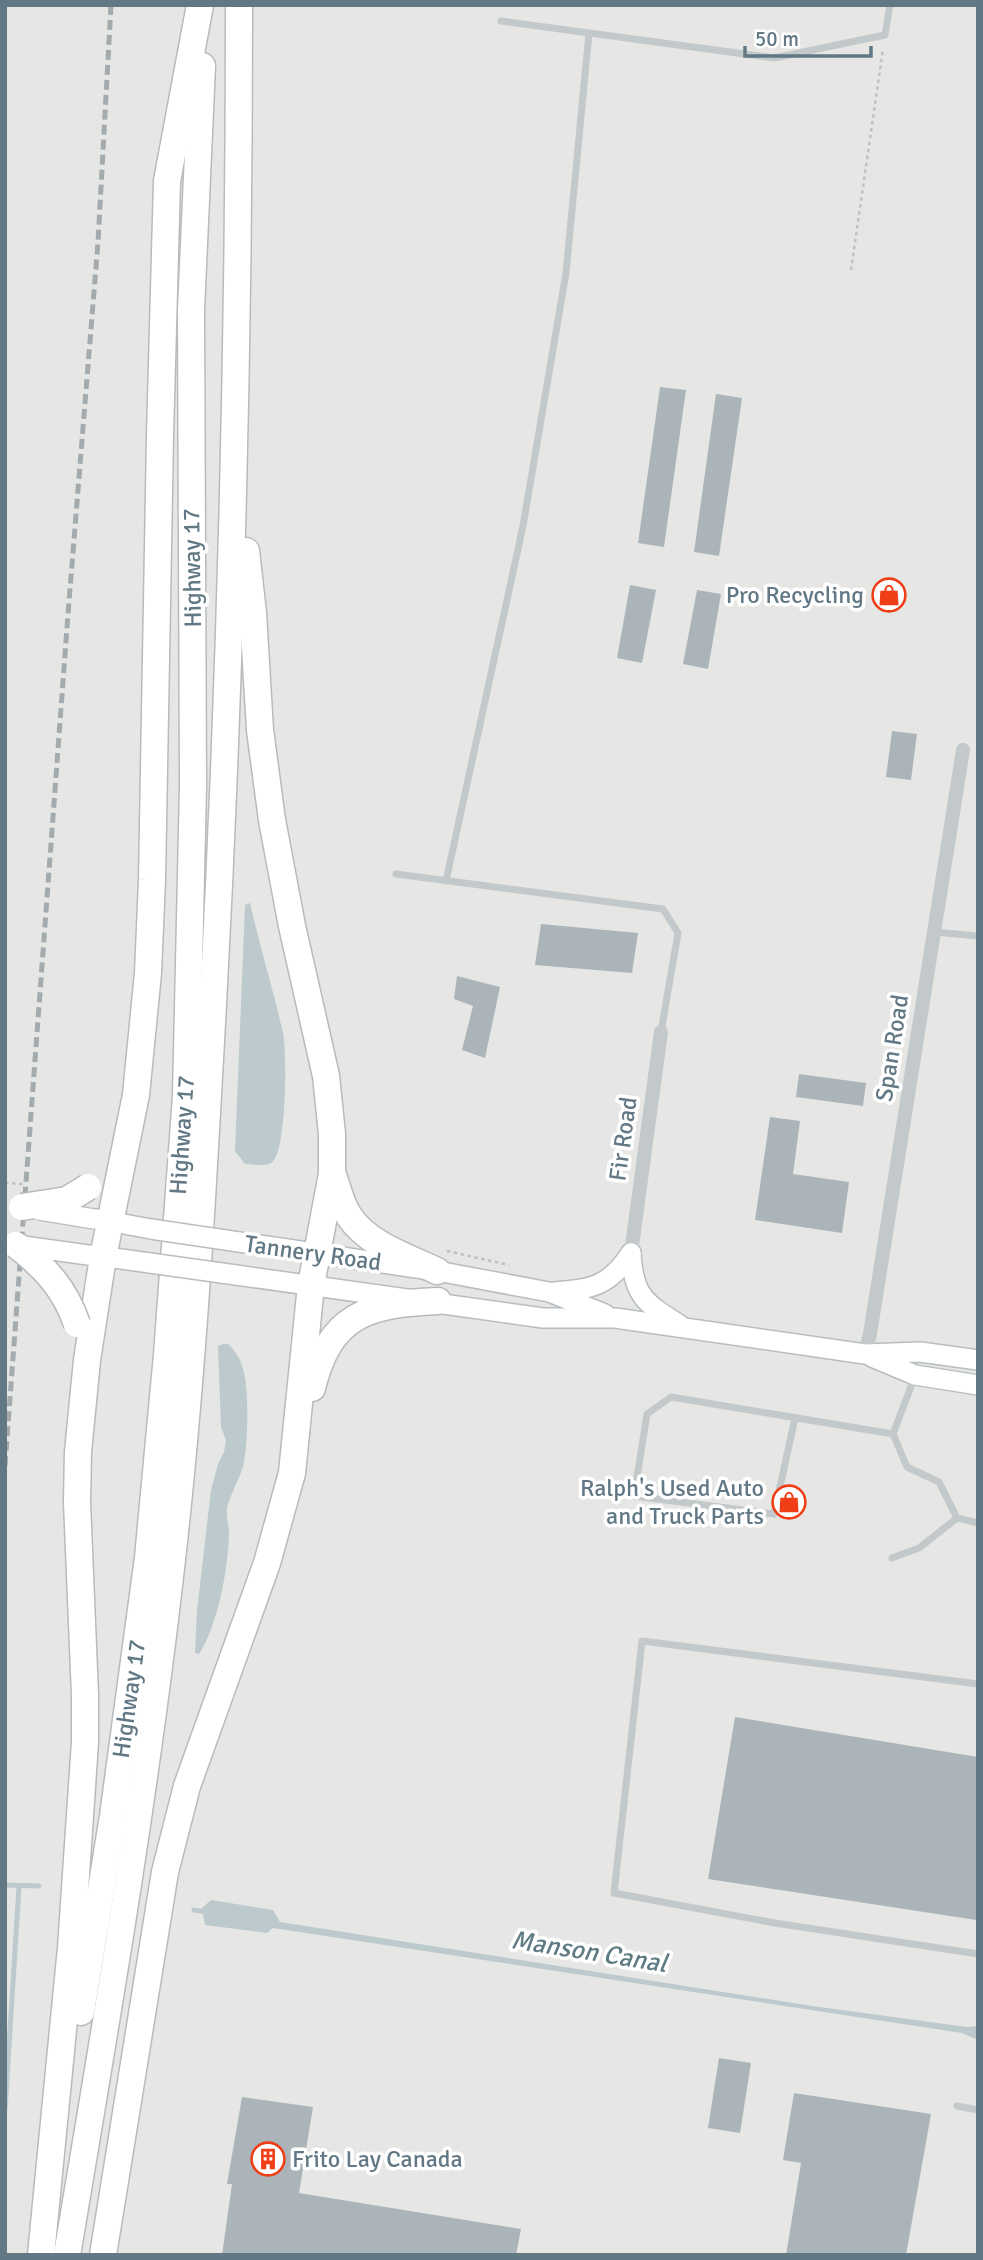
<svg xmlns="http://www.w3.org/2000/svg" width="983" height="2260" viewBox="0 0 983 2260" font-family="Signika,sans-serif">
	<style>
		.built { fill: #e6e7e5 }
		.water { fill: #bcc9cd }
		.lines { fill: none; stroke-linecap: round; stroke-linejoin: round }
		.stream { stroke: #bcc9cd; stroke-width: 5 }
		.building { fill: #abb5b9 }
		.secondary-casing { stroke: #b7bdc1; stroke-width: 22 }
		.highway-casing { stroke: #b7bbbe; stroke-width: 29 }
		.path { stroke: #bec1c3; stroke-width: 2.5; stroke-dasharray: 3.5 3.5; stroke-linecap: butt }
		.lane { stroke: #c3c8ca; stroke-width: 7 }
		.street { stroke: #c3c8ca; stroke-width: 14 }
		.secondary { stroke: #fff; stroke-width: 19 }
		.highway { stroke: #fff; stroke-width: 26 }
		.rail { stroke: #a3abaf; stroke-width: 5; stroke-dasharray: 10 5; stroke-linecap: butt }
		.secondary-bridge-casing { stroke: #b7bdc1; stroke-width: 22; stroke-linecap: butt }
		.highway-bridge-casing { stroke: #b7bbbe; stroke-width: 29; stroke-linecap: butt }
		.path-bridge { stroke: #bec1c3; stroke-width: 2.5; stroke-dasharray: 3.5 3.5; stroke-linecap: butt }
		.secondary-bridge { stroke: #fff; stroke-width: 19 }
		.highway-bridge { stroke: #fff; stroke-width: 26 }
		.labels { text-anchor: middle; dominant-baseline: central; stroke-width: 7; stroke-linejoin: round; paint-order: stroke }
		.street-label { font-size: 24px; fill: #627885; stroke: #fff }
		.poi-label { font-size: 24px; fill: #627885; stroke: #fff; text-anchor: end }
		.water-label { font-size: 26px; font-style: italic; fill: #5e7b83; stroke: #fff }
	</style>
	<rect width="100%" height="100%" fill="#f6f6f2"/>
	<rect class="built" x="5" y="5" width="973" height="2250"/>
	<g class="water">
		<path d="M250,903C260,947 273,989 283,1033C287,1052 287,1154 271,1163C265,1167 252,1164 245,1164L235,1151L245,905Z"/>
		<path d="M223,1344H228C234,1350 240,1357 242,1366C250,1387 248,1445 243,1467C239,1479 229,1498 227,1508C226,1516 229,1526 229,1534C228,1569 218,1625 199,1654L195,1653L197,1611L211,1490L218,1464L224,1452L226,1440L221,1427L218,1346Z"/>
		<path d="M211,1900L273,1910L280,1922L812,2006L967,2027L978,2026V2040L962,2033L273,1928L267,1933L205,1925L202,1908Z"/>
	</g>
	<g class="lines">
		<g class="stream">
			<path d="M5,1885L39,1886"/>
			<path d="M194,1910L207,1912"/>
			<path d="M5,2110L19,1887"/>
		</g>
	</g>
	<g class="building">
		<path d="M660,387L686,390L664,547L638,543Z"/>
		<path d="M716,394L742,398L719,556L694,552Z"/>
		<path d="M630,585L656,590L642,663L617,658Z"/>
		<path d="M697,590L721,594L708,669L683,664Z"/>
		<path d="M892,731L917,734L911,780L886,777Z"/>
		<path d="M541,924L638,933L632,973L535,965Z"/>
		<path d="M457,976L500,987L485,1058L462,1050L473,1006L454,999Z"/>
		<path d="M799,1074L866,1083L863,1106L796,1097Z"/>
		<path d="M770,1117L800,1121L793,1174L849,1182L842,1233L755,1220Z"/>
		<path d="M735,1717L978,1757V1916L976,1920L708,1879Z"/>
		<path d="M719,2058L751,2063L740,2133L708,2128Z"/>
		<path d="M794,2093L931,2114L906,2255H786L801,2163L783,2160Z"/>
		<path d="M242,2097L313,2107L299,2193L521,2229L516,2255H222L232,2184H227Z"/>
	</g>
	<g class="lines">
		<defs>
			<g id="secondary">
				<path d="M97,1219L151,1229"/>
				<path d="M239,1242L437,1271L549,1292L605,1314"/>
				<path d="M631,1253C633,1296 645,1303 680,1325"/>
				<path d="M92,1255L150,1263"/>
				<path d="M236,1275L543,1318H615L865,1354L920,1352L978,1360"/>
				<path d="M554,1292C591,1289 609,1287 631,1253"/>
				<path d="M872,1357L915,1375L978,1385"/>
			</g>
			<g id="highway">
				<path d="M333,1175C338,1189 341,1204 349,1216C368,1245 408,1257 437,1271"/>
				<path d="M312,1388C330,1314 368,1304 438,1301"/>
				<path d="M81,2012L113,1816L148,1558L167,1355L186,1096L193,786L191,310L202,66"/>
				<path d="M41,2255L71,1948L85,1742V1695L77,1502L78,1452L87,1360L103,1257L136,1095L148,973L152,880L160,436L167,181L200,5"/>
				<path d="M67,2255C106,2023 146,1792 172,1559C193,1375 203,1189 213,1004C231,671 239,338 239,5"/>
				<path d="M103,2255L165,1872L187,1786L267,1563L292,1473L311,1285L332,1174V1134L326,1076L292,926L272,820L260,730L253,613L246,551"/>
			</g>
		</defs>
		<use href="#secondary" class="secondary-casing"/>
		<use href="#highway" class="highway-casing"/>
		<g class="path">
			<path d="M851,270L883,49"/>
			<path d="M447,1251L509,1265"/>
		</g>
		<g class="lane">
			<path d="M501,21L774,58L885,35L890,5"/>
			<path d="M396,874L663,909L678,933L661,1032"/>
			<path d="M446,881L523,526L566,273L589,33"/>
			<path d="M934,932L978,936"/>
			<path d="M795,1418L774,1514L634,1496L647,1414L671,1397L893,1434L915,1376"/>
			<path d="M893,1434L907,1467L939,1482L957,1518L978,1523"/>
			<path d="M892,1558L919,1548L957,1518"/>
			<path d="M978,1684L642,1641L614,1893L775,1923L978,1954"/>
			<path d="M957,2106L978,2110"/>
		</g>
		<g class="street">
			<path d="M631,1253L661,1032"/>
			<path d="M865,1354L870,1334L963,750"/>
		</g>
		<use href="#secondary" class="secondary"/>
		<use href="#highway" class="highway"/>
		<path class="rail" d="M5,1466L68,614L98,242L111,5"/>
		<defs>
			<g id="secondary-bridge">
				<path d="M39,1210L94,1219"/>
				<path d="M151,1229L239,1242"/>
				<path d="M16,1245L88,1255"/>
				<path d="M150,1263L236,1275"/>
			</g>
			<g id="highway-bridge">
				<path d="M22,1207L67,1200L88,1187"/>
				<path d="M16,1245C45,1267 65,1289 77,1324"/>
			</g>
		</defs>
		<use href="#secondary-bridge" class="secondary-bridge-casing"/>
		<use href="#highway-bridge" class="highway-bridge-casing"/>
		<path class="path-bridge" d="M5,1183L25,1184"/>
		<use href="#secondary-bridge" class="secondary-bridge"/>
		<use href="#highway-bridge" class="highway-bridge"/>
	</g>
	<defs>
		<symbol id="shop-ring" viewBox="-11 -11 22 22"><circle r="9.5" fill="#fff" stroke="#f03e17" stroke-width="1.5"/><path d="M-5-2.5h2.3a2.7 3.5 0 0 1 5.4 0H5L5.5 6h-11ZM-1.5-2.5h3a1.5 2.3 0 0 0-3 0Z" fill="#f03e17"/></symbol>
		<symbol id="building-ring" viewBox="-11 -11 22 22"><circle r="9.5" fill="#fff" stroke="#f03e17" stroke-width="1.5"/><path d="M-4-6H4V6H1V3H-1V6H-4ZM-2.5-4.3h1.7v1.8h-1.7ZM.8-4.3h1.7v1.8H.8ZM-2.5-1h1.7V.8h-1.7ZM.8-1h1.7V.8H.8Z" fill="#f03e17"/></symbol>
	</defs>
	<g fill-rule="evenodd">
		<use href="#shop-ring" x="870" y="576" width="38" height="38"/>
		<use href="#shop-ring" x="770" y="1483" width="38" height="38"/>
		<use href="#building-ring" x="249" y="2140" width="38" height="38"/>
	</g>
	<g class="labels">
		<g class="street-label">
			<text transform="translate(192 568) rotate(-91)">Highway 17</text>
			<text transform="translate(892 1048) rotate(-81)">Span Road</text>
			<text transform="translate(182 1135) rotate(-86)">Highway 17</text>
			<text transform="translate(623 1139) rotate(-82)">Fir Road</text>
			<text transform="translate(313 1253) rotate(8)">Tannery Road</text>
			<text transform="translate(129 1699) rotate(-82)">Highway 17</text>
		</g>
		<g class="poi-label">
			<text x="864" y="595">Pro Recycling</text>
			<text x="764" y="1488">Ralph's Used Auto<tspan x="764" dy="28">and Truck Parts</tspan></text>
			<text x="292" y="2159" text-anchor="start">Frito Lay Canada</text>
		</g>
		<g class="water-label">
			<text transform="translate(589 1952) rotate(9)">Manson Canal</text>
		</g>
	</g>
	<rect width="983" height="2260" fill="none" stroke="#627885" stroke-width="14"/>
	<path d="M745 46v10h126v-10" fill="none" stroke="#627885" stroke-width="3.5"/>
	<text x="755" y="46" font-size="21" fill="#627885" stroke="#ffffff" stroke-width="5" paint-order="stroke">50 m</text>
</svg>
